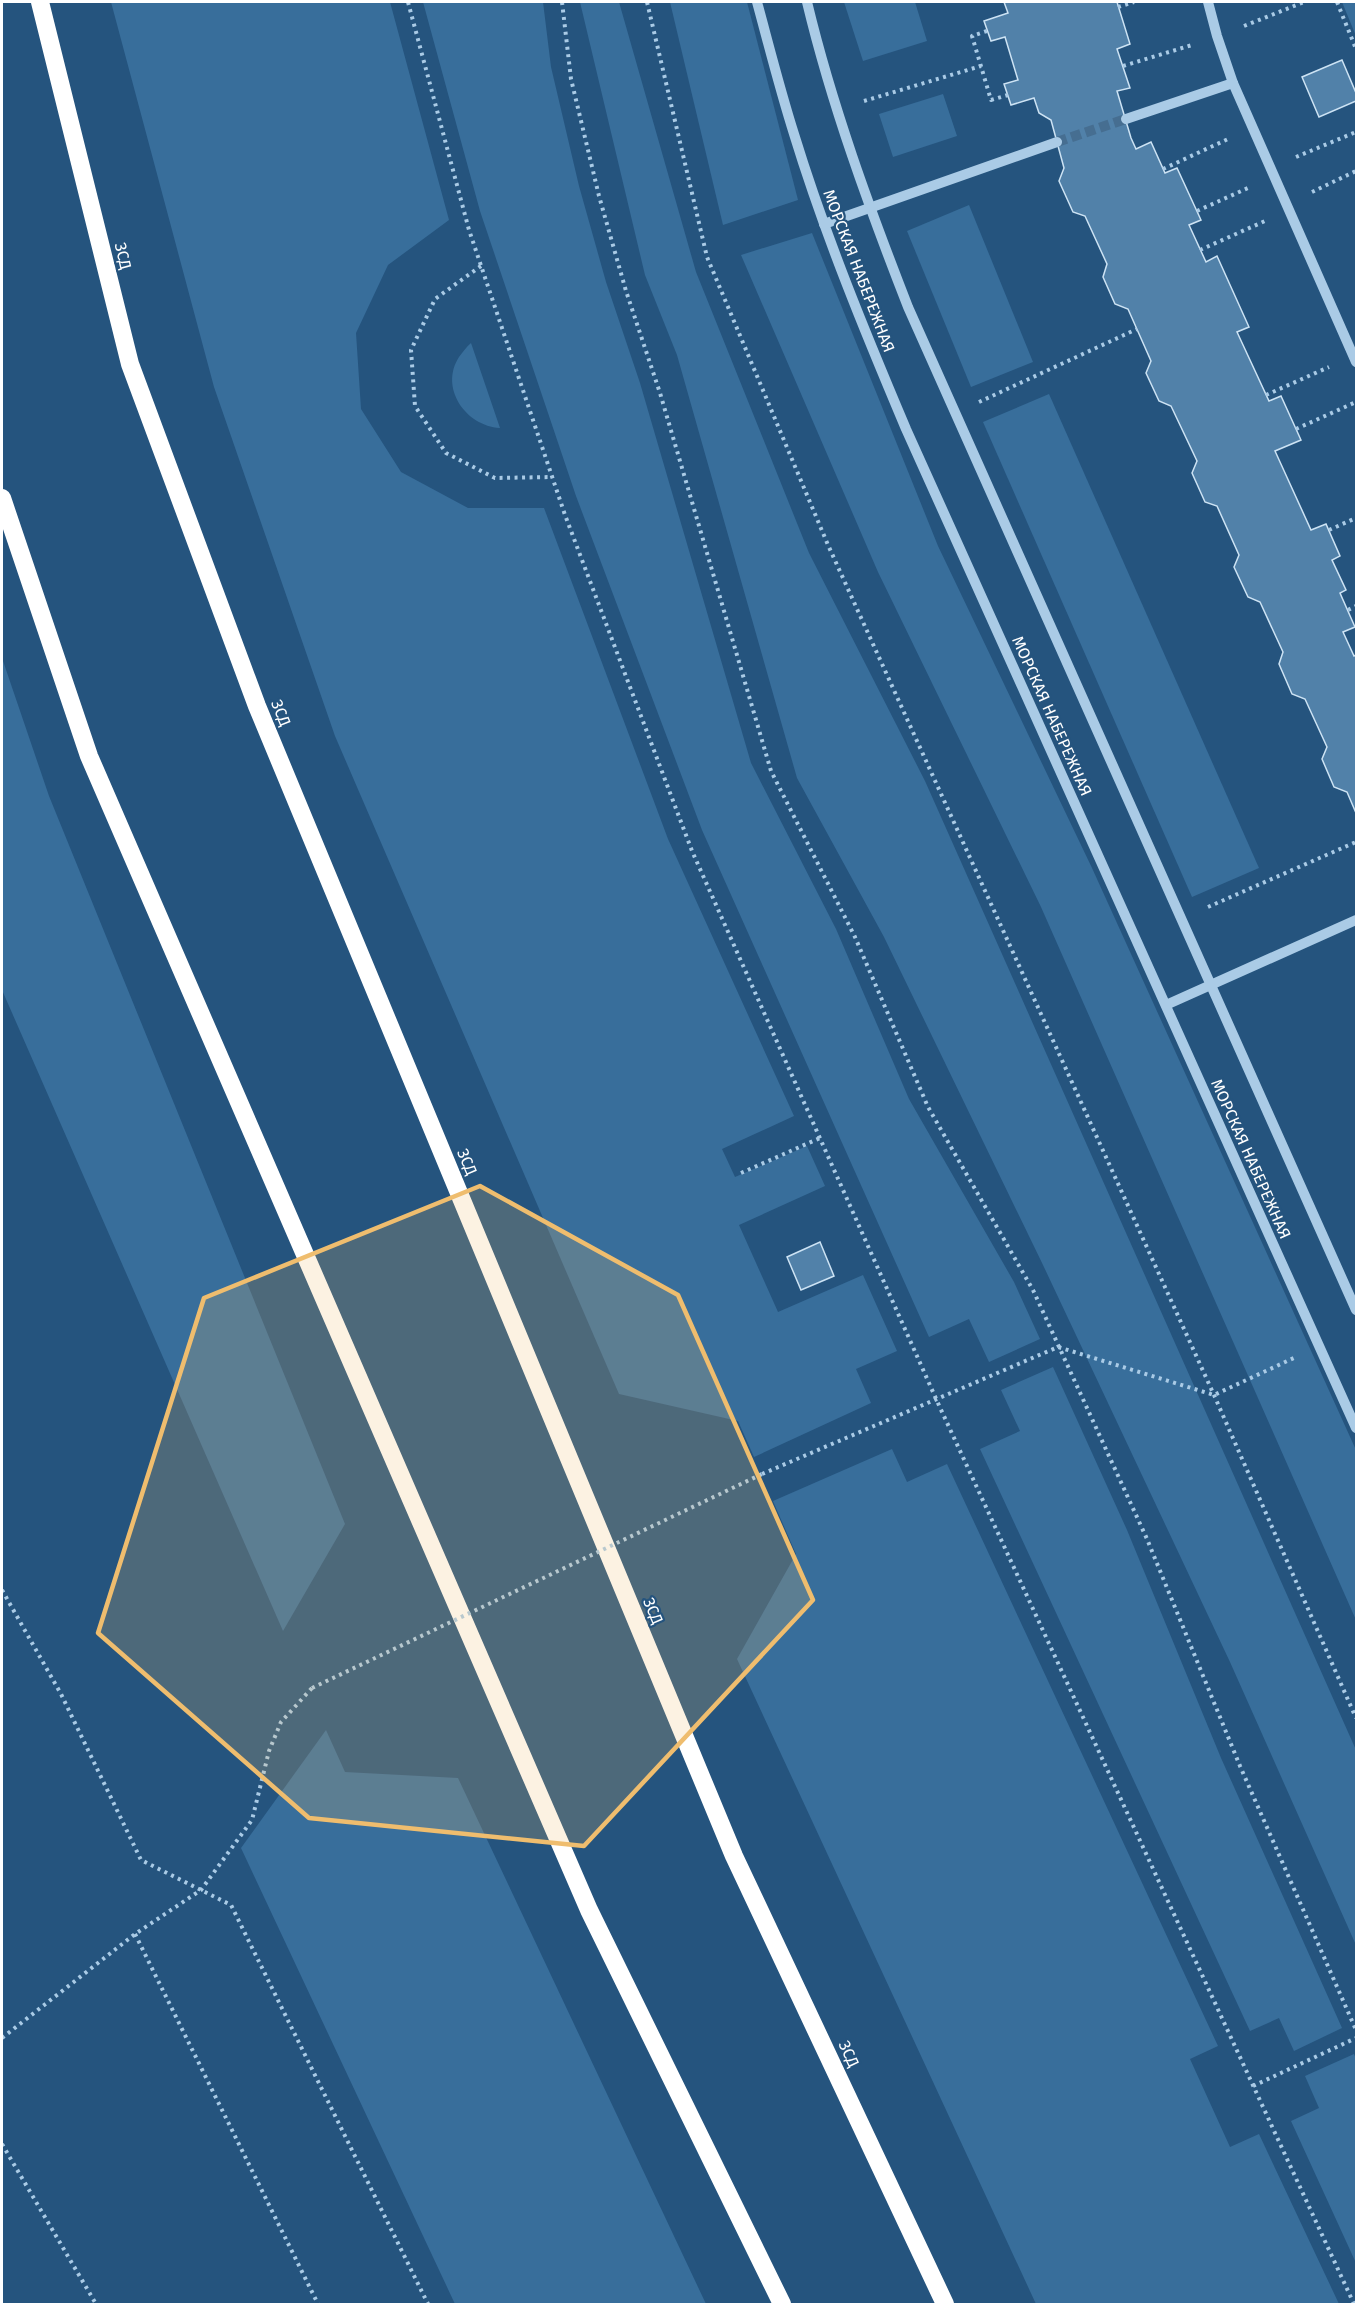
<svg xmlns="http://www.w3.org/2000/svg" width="1358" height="2306" viewBox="0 0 1358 2306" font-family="'Fira Sans',sans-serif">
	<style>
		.green { fill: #386e9b }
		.building { fill: #5181a9; stroke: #cde3f4; stroke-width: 1.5 }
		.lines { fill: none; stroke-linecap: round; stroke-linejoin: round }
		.minor-tunnel { stroke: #466e91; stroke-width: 10; stroke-dasharray: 10 5; stroke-linecap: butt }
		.path { stroke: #aacbe6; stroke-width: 4; stroke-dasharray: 3 4.5; stroke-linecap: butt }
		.minor { stroke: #aacbe6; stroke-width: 10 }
		.highway { stroke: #fff; stroke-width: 18 }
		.path-bridge { stroke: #aacbe6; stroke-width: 4; stroke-dasharray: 3 4.5; stroke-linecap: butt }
		.marked { fill: #efbd6e; fill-opacity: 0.2; stroke: #efbd6e; stroke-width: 4.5; stroke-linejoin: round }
		.labels { text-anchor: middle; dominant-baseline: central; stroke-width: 4.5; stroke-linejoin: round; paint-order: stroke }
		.street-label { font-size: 16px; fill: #fff; stroke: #25547e }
	</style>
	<rect width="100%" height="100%" fill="#25547e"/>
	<g class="green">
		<path d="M111,2H390L449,220L388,265L356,333L361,409L401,472L468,508H544L668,839L794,1116L722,1149L735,1177L807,1146L825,1186L739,1225L778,1312L863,1275L897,1351L856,1369L871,1403L754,1457L738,1421L619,1394L335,736L214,387Z"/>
		<path d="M423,2H543L551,67L579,186L606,282L640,383L751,763L836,929L909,1099L1014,1282L1040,1339L989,1362L969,1319L929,1337L702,830L576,496L480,211Z"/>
		<path d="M580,2H619L696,272L809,553L925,781L1356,1750V1945L1230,1662L1043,1265L884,937L797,778L677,355L645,275Z"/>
		<path d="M670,2H747L798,200L723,225Z"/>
		<path d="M844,2H915L927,41L863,61Z"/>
		<path d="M1342,2H1356V36Z"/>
		<path d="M943,94L957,136L893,157L879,114Z"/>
		<path d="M969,205L1033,362L971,387L907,231Z"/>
		<path d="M812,233L938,546L1092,868L1356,1450V1620L1041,907L878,572L741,255Z"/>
		<path d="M471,343L500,428C466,426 439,388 459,357C463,352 466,347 471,343Z"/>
		<path d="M1049,394L1259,868L1192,897L983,422Z"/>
		<path d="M2,658L49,796L345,1524L283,1631L2,990Z"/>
		<path d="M1053,1367L1127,1530L1221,1758L1342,2028L1294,2051L1279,2018L1250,2031L980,1449L1020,1431L1001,1390Z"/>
		<path d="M892,1449L907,1482L947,1464L1218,2046L1190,2059L1230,2147L1259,2134L1339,2304H1036L737,1659L796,1554L773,1501Z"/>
		<path d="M326,1730L345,1772L458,1778L706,2304H455L241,1848Z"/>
		<path d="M1354,2054L1356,2059V2263L1291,2121L1319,2108L1305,2076Z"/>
	</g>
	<g class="building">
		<path d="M1004,2H1117L1130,44L1117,49L1130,88L1117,91L1131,138L1136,149L1151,142L1165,173L1177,168L1201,220L1189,225L1206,262L1217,256L1249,327L1237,332L1269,401L1281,396L1301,440L1275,451L1311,530L1326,524L1340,556L1332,560L1346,590L1340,593L1355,627L1343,632L1354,656L1356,655V813L1347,792L1334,787L1322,759L1327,747L1305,699L1292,694L1279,664L1283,652L1260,602L1248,597L1234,567L1239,555L1217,506L1205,502L1192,473L1197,461L1171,406L1159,401L1146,373L1151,361L1128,309L1115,304L1103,277L1107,264L1085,216L1073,212L1059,181L1064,168L1051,120L1039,113L1034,98L1011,105L1004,84L1018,80L1005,37L991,41L984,21L1008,13Z"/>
		<path d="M1342,60L1356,93V101L1319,117L1302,77Z"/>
		<path d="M820,1242L834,1276L801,1290L787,1257Z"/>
	</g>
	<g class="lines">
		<path class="minor-tunnel" d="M1057,142L1126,119"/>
		<g class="path">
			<path d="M408,2L469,230L565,515L692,851L937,1401L1354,2304"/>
			<path d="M562,2L571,79L599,196L626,291L660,393L771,771L855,937L928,1107L1033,1290L1147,1539L1240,1766L1356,2030"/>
			<path d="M647,2L707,257L828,545L1214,1395L1356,1718"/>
			<path d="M1337,2L1356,49"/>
			<path d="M1118,7L1134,2"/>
			<path d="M1244,26L1304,2"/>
			<path d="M987,31L972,36L991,100L1008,95"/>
			<path d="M1123,66L1192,45"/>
			<path d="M864,101L981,66"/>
			<path d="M1296,157L1356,132"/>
			<path d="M1163,169L1228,139"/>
			<path d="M1312,192L1356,171"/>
			<path d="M1197,211L1248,188"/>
			<path d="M1200,250L1265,221"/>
			<path d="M481,266L435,299L411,350L415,406L446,453L495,478L552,477"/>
			<path d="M1266,395L1329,367"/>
			<path d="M979,402L1137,329"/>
			<path d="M1296,429L1356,402"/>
			<path d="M1329,530L1356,518"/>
			<path d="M1348,610L1356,606"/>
			<path d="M1208,907L1356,842"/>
			<path d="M741,1173L820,1138"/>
			<path d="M762,1474L1058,1347L1214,1395L1296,1357"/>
			<path d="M2,1590L61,1694L141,1860L231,1905L428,2304"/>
			<path d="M135,1934L318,2304"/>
			<path d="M2,2038L135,1934L201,1890L252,1820L269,1751L281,1722L312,1688"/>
			<path d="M1253,2086L1356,2038"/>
			<path d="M2,2144L96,2304"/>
		</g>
		<g class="minor">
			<path d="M757,2C769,46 780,90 794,134C825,235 865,332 906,429L1356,1428"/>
			<path d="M807,2C832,106 869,207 908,307L1356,1310"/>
			<path d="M1208,2L1217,36L1233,83L1356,362"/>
			<path d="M1126,119L1233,83"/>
			<path d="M824,224L1057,142"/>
			<path d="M1166,1005L1356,920"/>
		</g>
		<g class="highway">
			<path d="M40,2L130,364L257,706L734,1856L945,2304"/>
			<path d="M2,498L89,756L589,1910L782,2304"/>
		</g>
		<path class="path-bridge" d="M312,1688L762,1474"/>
	</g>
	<path class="marked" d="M480,1186L678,1295L813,1600L584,1846L309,1818L98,1633L204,1298Z"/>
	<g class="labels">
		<g class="street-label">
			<text transform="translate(123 256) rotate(76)">ЗСД</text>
			<text transform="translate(859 271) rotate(69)">МОРСКАЯ НАБЕРЕЖНАЯ</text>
			<text transform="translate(281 713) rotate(68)">ЗСД</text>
			<text transform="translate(1052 716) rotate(66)">МОРСКАЯ НАБЕРЕЖНАЯ</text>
			<text transform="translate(1251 1159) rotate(66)">МОРСКАЯ НАБЕРЕЖНАЯ</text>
			<text transform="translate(467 1162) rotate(67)">ЗСД</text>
			<text transform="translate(653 1611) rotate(67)">ЗСД</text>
			<text transform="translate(849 2054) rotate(65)">ЗСД</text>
		</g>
	</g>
	<rect width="1358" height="2306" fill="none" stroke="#ffffff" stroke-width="6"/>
</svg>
